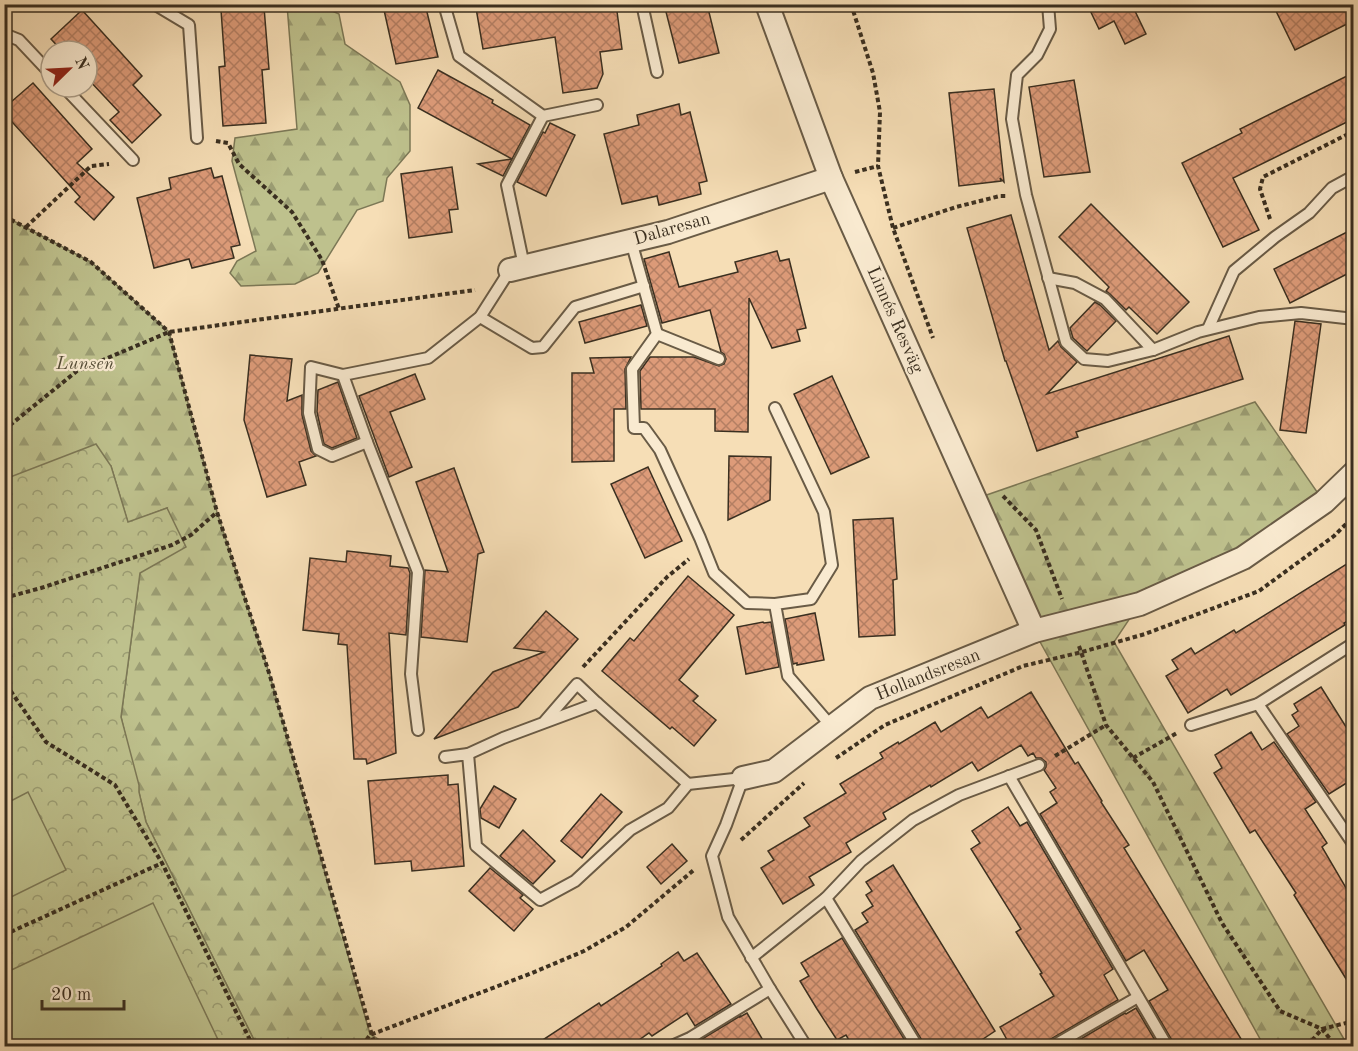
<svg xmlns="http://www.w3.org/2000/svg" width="1358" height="1051" viewBox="0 0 1358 1051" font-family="'Old Standard TT',serif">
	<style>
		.forest { fill: url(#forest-firs); stroke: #7c7856; stroke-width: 1.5 }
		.park { fill: url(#park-crowns); stroke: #7c7856; stroke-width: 1.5 }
		.garden { fill: #bec18d; stroke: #7c7856; stroke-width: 1.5 }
		.building { fill: url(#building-cross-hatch); stroke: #3a2f20; stroke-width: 1.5 }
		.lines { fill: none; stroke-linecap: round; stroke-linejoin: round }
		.service-casing { stroke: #695b46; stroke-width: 14 }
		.minor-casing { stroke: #695b46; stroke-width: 26 }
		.path { stroke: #3a2f20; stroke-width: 4; stroke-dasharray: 4.5 3; stroke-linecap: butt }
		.service { stroke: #f9ead0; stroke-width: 10 }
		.minor { stroke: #f9ead0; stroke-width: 22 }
		.labels { text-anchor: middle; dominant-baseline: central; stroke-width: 4.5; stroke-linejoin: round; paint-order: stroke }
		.street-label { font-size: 18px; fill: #3a2f20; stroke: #f9ead0 }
		.park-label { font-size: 18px; font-style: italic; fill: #544c36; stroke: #f9ead0 }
	</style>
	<defs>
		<pattern id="forest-firs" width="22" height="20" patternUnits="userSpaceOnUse" patternTransform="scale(1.5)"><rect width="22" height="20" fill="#bec18d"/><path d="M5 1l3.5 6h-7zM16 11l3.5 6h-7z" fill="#9b9d73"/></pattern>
		<pattern id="park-crowns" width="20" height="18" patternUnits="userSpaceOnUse" patternTransform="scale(1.5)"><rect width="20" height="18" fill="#bec18d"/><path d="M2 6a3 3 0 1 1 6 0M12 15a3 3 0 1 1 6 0" fill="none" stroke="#9b9d73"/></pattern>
		<pattern id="building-cross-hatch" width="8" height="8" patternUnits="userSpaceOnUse" patternTransform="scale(1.5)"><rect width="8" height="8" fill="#dd9b79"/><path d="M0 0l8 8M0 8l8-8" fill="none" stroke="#b47f63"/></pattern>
	</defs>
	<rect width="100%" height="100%" fill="#f6deb6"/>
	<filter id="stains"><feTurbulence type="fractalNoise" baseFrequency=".00333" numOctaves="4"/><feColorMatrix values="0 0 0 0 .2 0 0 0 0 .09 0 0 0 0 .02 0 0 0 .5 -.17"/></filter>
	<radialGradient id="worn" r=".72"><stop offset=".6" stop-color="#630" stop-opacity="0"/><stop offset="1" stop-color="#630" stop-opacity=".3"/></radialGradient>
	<g class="forest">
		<path d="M287,5H319L339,14L345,44L400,82L410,105V151L387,178L383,201L357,210L318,273L295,284L241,286L230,273L237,261L256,251L232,161L235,138L297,129Z"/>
		<path d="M4,216L91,262L169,332L217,512L270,676L370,1034L389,1046H257L146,822L121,717L140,572L167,508L128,523L111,466L5,525Z"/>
		<path d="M1255,402L1324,502L1140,603L1114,642L1348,1046H1264L1034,631L975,499Z"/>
	</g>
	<path class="park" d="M96,444L111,466L128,522L167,508L186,547L140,573L121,717L139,785V792L146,822L257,1046H5V479Z"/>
	<g class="garden">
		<path d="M28,792L66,870L5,900V804Z"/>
		<path d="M153,903L221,1046H5V973Z"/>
	</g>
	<g class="building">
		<path d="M409,4H425L438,57L396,64L384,10Z"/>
		<path d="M496,4H616L622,49L600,52L603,74L597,88L563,93L555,37L483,49L476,8Z"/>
		<path d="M664,4H707L719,53L679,63Z"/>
		<path d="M1087,4H1149L1135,11L1146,34L1125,44L1114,21L1099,29Z"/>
		<path d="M1290,4H1348L1353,15V21L1295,50L1276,11Z"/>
		<path d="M264,7L269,69L262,70L266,123L223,126L219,67L225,66L221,10Z"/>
		<path d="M82,10L142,76L133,85L161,115L132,143L110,120L119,112L87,78V51H62L51,39Z"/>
		<path d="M438,70L493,100L492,103L530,125L512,159L418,108Z"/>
		<path d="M1353,73V119L1233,178L1259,230L1223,247L1182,163L1242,133L1240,129Z"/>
		<path d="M1074,80L1090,172L1044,177L1029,87Z"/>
		<path d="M33,83L92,149L77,163L114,197L94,220L75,202L80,197L4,113V108Z"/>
		<path d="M994,89L1004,182L1000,178L1001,181L959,186L949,93Z"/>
		<path d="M679,104L681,115L690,112L707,181L699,183L701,194L659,205L657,196L622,204L604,134L639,125L637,115Z"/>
		<path d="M550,123L575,135L546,196L517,182L543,132L545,133Z"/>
		<path d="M512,159L503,176L478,164Z"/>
		<path d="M452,167L458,209L449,210L452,232L409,238L401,174Z"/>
		<path d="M211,168L214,178L222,176L240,245L231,247L234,258L192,268L189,259L154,268L137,198L171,189L169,178Z"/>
		<path d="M1091,204L1189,302L1157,334L1129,307L1126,310L1110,294L1106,291L1109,287L1059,237Z"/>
		<path d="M1011,215L1049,350L1058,341L1061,347L1077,362L1047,394L1229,336L1243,379L1076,432L1078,437L1037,451L1006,361H1005L967,228Z"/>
		<path d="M1353,229V271L1290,303L1274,269Z"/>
		<path d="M777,251L780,261L789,259L806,328L797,330L800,341L772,348L749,298L748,432L715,431V409H641L640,371L650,357H694L719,366L724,364L726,359L724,354L721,352L710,310L662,323L644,259L669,252L679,287L738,272L735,262Z"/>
		<path d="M1095,302L1100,305L1116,321L1087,351L1073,338L1070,328Z"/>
		<path d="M641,305L647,326L585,343L579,322Z"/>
		<path d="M1295,321L1321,324L1306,433L1280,430Z"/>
		<path d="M250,355L292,359L287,401L302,395V415L311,451L316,456L299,462L306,485L267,497L244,420Z"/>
		<path d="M631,357L625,369L626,409H614V461L572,462V373H594L590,358Z"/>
		<path d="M415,374L425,399L390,412L412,467L389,477L359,396Z"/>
		<path d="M832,376L869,457L831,474L794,394Z"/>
		<path d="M338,382L357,438L332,448L324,444L317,412L318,390Z"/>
		<path d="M729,456L771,457L770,500L728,520Z"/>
		<path d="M648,467L682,541L645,558L611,484Z"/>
		<path d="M454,468L484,552L478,554L467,642L421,637L425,570L448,572L416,482Z"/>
		<path d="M893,518L897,579L893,580L895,635L859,637L853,520Z"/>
		<path d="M347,551L391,556L390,566L408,568L410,573L406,635L389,633L396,753L367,764L366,759H354L347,645L338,644L339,634L303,630L310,558L346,562Z"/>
		<path d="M1353,560V618L1344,623L1345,625L1231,695L1227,689L1188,713L1166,676L1178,669L1172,660L1191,648L1195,654L1234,630L1236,633Z"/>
		<path d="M688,576L734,615L679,680L698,696L693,701L716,720L694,746L672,727L670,729L602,671L630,638L634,641Z"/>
		<path d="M546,611L578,639L518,707L434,739L493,672L544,652L514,648Z"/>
		<path d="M815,613L824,660L797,665V663L793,664L785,619Z"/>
		<path d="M763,622L764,623L771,622L779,667L746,674L737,627Z"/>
		<path d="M1321,687L1353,738V779L1329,794L1287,734L1299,726L1292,715L1298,711L1294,704Z"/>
		<path d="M1031,692L1075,764L1078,762L1102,801L1101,802L1129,845L1124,848L1246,1047H1174L1173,1042L1149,1001L1168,990L1144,950L1126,961L1040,814L1057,803L1050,792L1056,788L1044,770L1046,767V762L1041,758H1036L1033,753L1028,756L1021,745L978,771L972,762L931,787L930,785L883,813L886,819L846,843L851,852L809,877L814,885L783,904L761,868L774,860L768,851L810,826L804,818L846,793L840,784L883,758L880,753L898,742L899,744L935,722L941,732L981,707L988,718Z"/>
		<path d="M1251,732L1262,750L1274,742L1316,802L1305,809L1327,843L1322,847L1346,888L1353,883V990L1294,895L1296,893L1255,830L1250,833L1214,773L1222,768L1215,755Z"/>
		<path d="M448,775V785L458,784L464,866L412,871L411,861L375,864L368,781Z"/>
		<path d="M494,786L516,799L499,828L481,818L480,809Z"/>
		<path d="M601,794L622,812L582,858L561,841Z"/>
		<path d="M1008,807L1020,826L1027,822L1113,969L1104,975L1118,1000L1049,1040L1046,1043V1047H1011L1000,1027L1054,996L1040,974L1042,973L1016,932L1021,929L971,849L980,843L972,831Z"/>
		<path d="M523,830L555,861L533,884L500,856Z"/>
		<path d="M672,844L687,861L661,884L647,867Z"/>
		<path d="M893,865L995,1031L971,1047H924L923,1042L855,930L868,922L862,913L873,906L866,895L872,891L866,882Z"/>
		<path d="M490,868L523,895L520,898L533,909L514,931L469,891Z"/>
		<path d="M842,938L909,1047H853L846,1035L837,1040L817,1009L800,981L809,976L801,963Z"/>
		<path d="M678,952L684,961L697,953L731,1004L695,1026L687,1013L652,1036L649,1033L629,1047H532L599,1003L601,1006L662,966L661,964Z"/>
		<path d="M1136,1008L1159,1047H1067L1125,1013L1126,1014Z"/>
		<path d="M747,1013L767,1047H706L702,1039L740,1016V1017Z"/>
	</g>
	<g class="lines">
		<defs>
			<g id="service">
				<path d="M154,4L189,25L197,138"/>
				<path d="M444,4L459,56L543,116L597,105"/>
				<path d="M642,4L657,72"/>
				<path d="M1048,4L1050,29L1037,55L1017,75L1012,119L1026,195L1066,342L1084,359L1108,361L1153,350L1198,332L1259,317L1301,313L1354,319"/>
				<path d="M4,34L19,40L51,74"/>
				<path d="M64,87L133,160"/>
				<path d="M631,241L657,334L632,369L634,428H644L660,450L700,538L714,573L747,603L775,604"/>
				<path d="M524,266L507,185L543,116"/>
				<path d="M1048,278L1075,283L1105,299L1153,350"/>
				<path d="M480,317L532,348L543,347L575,307L644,286"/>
				<path d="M1208,329L1234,271L1275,237L1309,213L1332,188L1354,176"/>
				<path d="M657,334L719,359"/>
				<path d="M343,375L311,367L309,413L318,449L332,456L367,442"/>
				<path d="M775,408L824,512L832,565L811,599L775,604L788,676L832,727"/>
				<path d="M1258,704L1354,845"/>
				<path d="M545,721L577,684L597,703"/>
				<path d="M1191,725L1258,704L1354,643"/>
				<path d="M418,730L411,674L418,572L367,442L343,375L428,358L480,317L510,270"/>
				<path d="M468,754L503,738L597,703L688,784"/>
				<path d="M445,757L468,754L476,846L540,900L575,881L630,830L668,808L688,784L743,778L726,825L712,856L728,917L770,989L806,1046"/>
				<path d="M1009,776L1167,1046"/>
				<path d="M826,898L917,1046"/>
				<path d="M751,958L826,898L861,861L913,820L959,795L1039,765"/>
				<path d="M672,1046L690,1038L770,989"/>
				<path d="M1053,1046L1138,997"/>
			</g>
			<g id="minor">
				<path d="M767,4L831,178L1034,631"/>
				<path d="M510,270L668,232L831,178"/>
				<path d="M743,778L774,771L870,698L1034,631L1140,604L1243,558L1324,502L1354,473"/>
			</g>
		</defs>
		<use href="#service" class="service-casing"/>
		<use href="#minor" class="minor-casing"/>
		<g class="path">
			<path d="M336,4H342"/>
			<path d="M851,4L873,73L880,112L878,166L893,228L933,338"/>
			<path d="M216,141L228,143L239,164L292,212L322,260L339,309"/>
			<path d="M855,172L878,166"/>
			<path d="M4,216L91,262L169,332L217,512L270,676L375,1046"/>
			<path d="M1270,219L1260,189L1263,177L1354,131"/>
			<path d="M26,227L91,166L109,164"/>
			<path d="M893,228L956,207L1000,196H1007"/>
			<path d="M4,430L77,371L169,332L475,290"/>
			<path d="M1003,496L1036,530L1062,599"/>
			<path d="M4,598L41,588L172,545L191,535L217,512"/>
			<path d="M4,639L10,690L46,742L115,785L162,863L253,1046"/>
			<path d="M1079,646L1106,725L1153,782L1222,923L1280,1011L1322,1029L1336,1046"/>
			<path d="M583,667L667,577L689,559"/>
			<path d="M1055,756L1106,725"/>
			<path d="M836,758L885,725L1023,666L1082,652L1145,634L1259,591L1334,536L1354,516"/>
			<path d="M1133,758L1177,733"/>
			<path d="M741,840L804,783"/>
			<path d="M4,935L162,863"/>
			<path d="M362,1046L370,1035L532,973L584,951L626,927L695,869"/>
			<path d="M1307,1046L1322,1029L1354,1021"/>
		</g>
		<use href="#service" class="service"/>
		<use href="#minor" class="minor"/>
	</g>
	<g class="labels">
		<g class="street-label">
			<text transform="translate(672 229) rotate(-16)">Dalaresan</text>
			<text transform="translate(895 320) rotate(66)">Linnés Resväg</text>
			<text transform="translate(928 675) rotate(-22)">Hollandsresan</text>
		</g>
		<g class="park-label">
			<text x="85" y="364">Lunsen</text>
		</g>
	</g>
	<rect width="1358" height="1051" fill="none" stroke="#f6deb6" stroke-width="24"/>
	<rect x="6" y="6" width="1346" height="1039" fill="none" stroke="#3a2f20" stroke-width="3"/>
	<rect x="12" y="12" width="1334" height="1027" fill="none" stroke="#3a2f20" stroke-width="1.5"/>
	<g transform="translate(69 69) rotate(66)"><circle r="28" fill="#f9ead0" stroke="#ad9f8a" stroke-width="1.5"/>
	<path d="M0-4.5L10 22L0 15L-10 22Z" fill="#8f2418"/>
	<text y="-9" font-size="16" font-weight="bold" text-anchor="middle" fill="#3a2f20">N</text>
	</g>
	<path d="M42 1000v9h82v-9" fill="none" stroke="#3a2f20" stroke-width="3"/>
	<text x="51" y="1000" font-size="18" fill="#3a2f20" stroke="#f9ead0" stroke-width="4.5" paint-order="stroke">20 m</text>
	<rect width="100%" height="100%" filter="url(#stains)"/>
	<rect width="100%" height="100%" fill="url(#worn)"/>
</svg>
